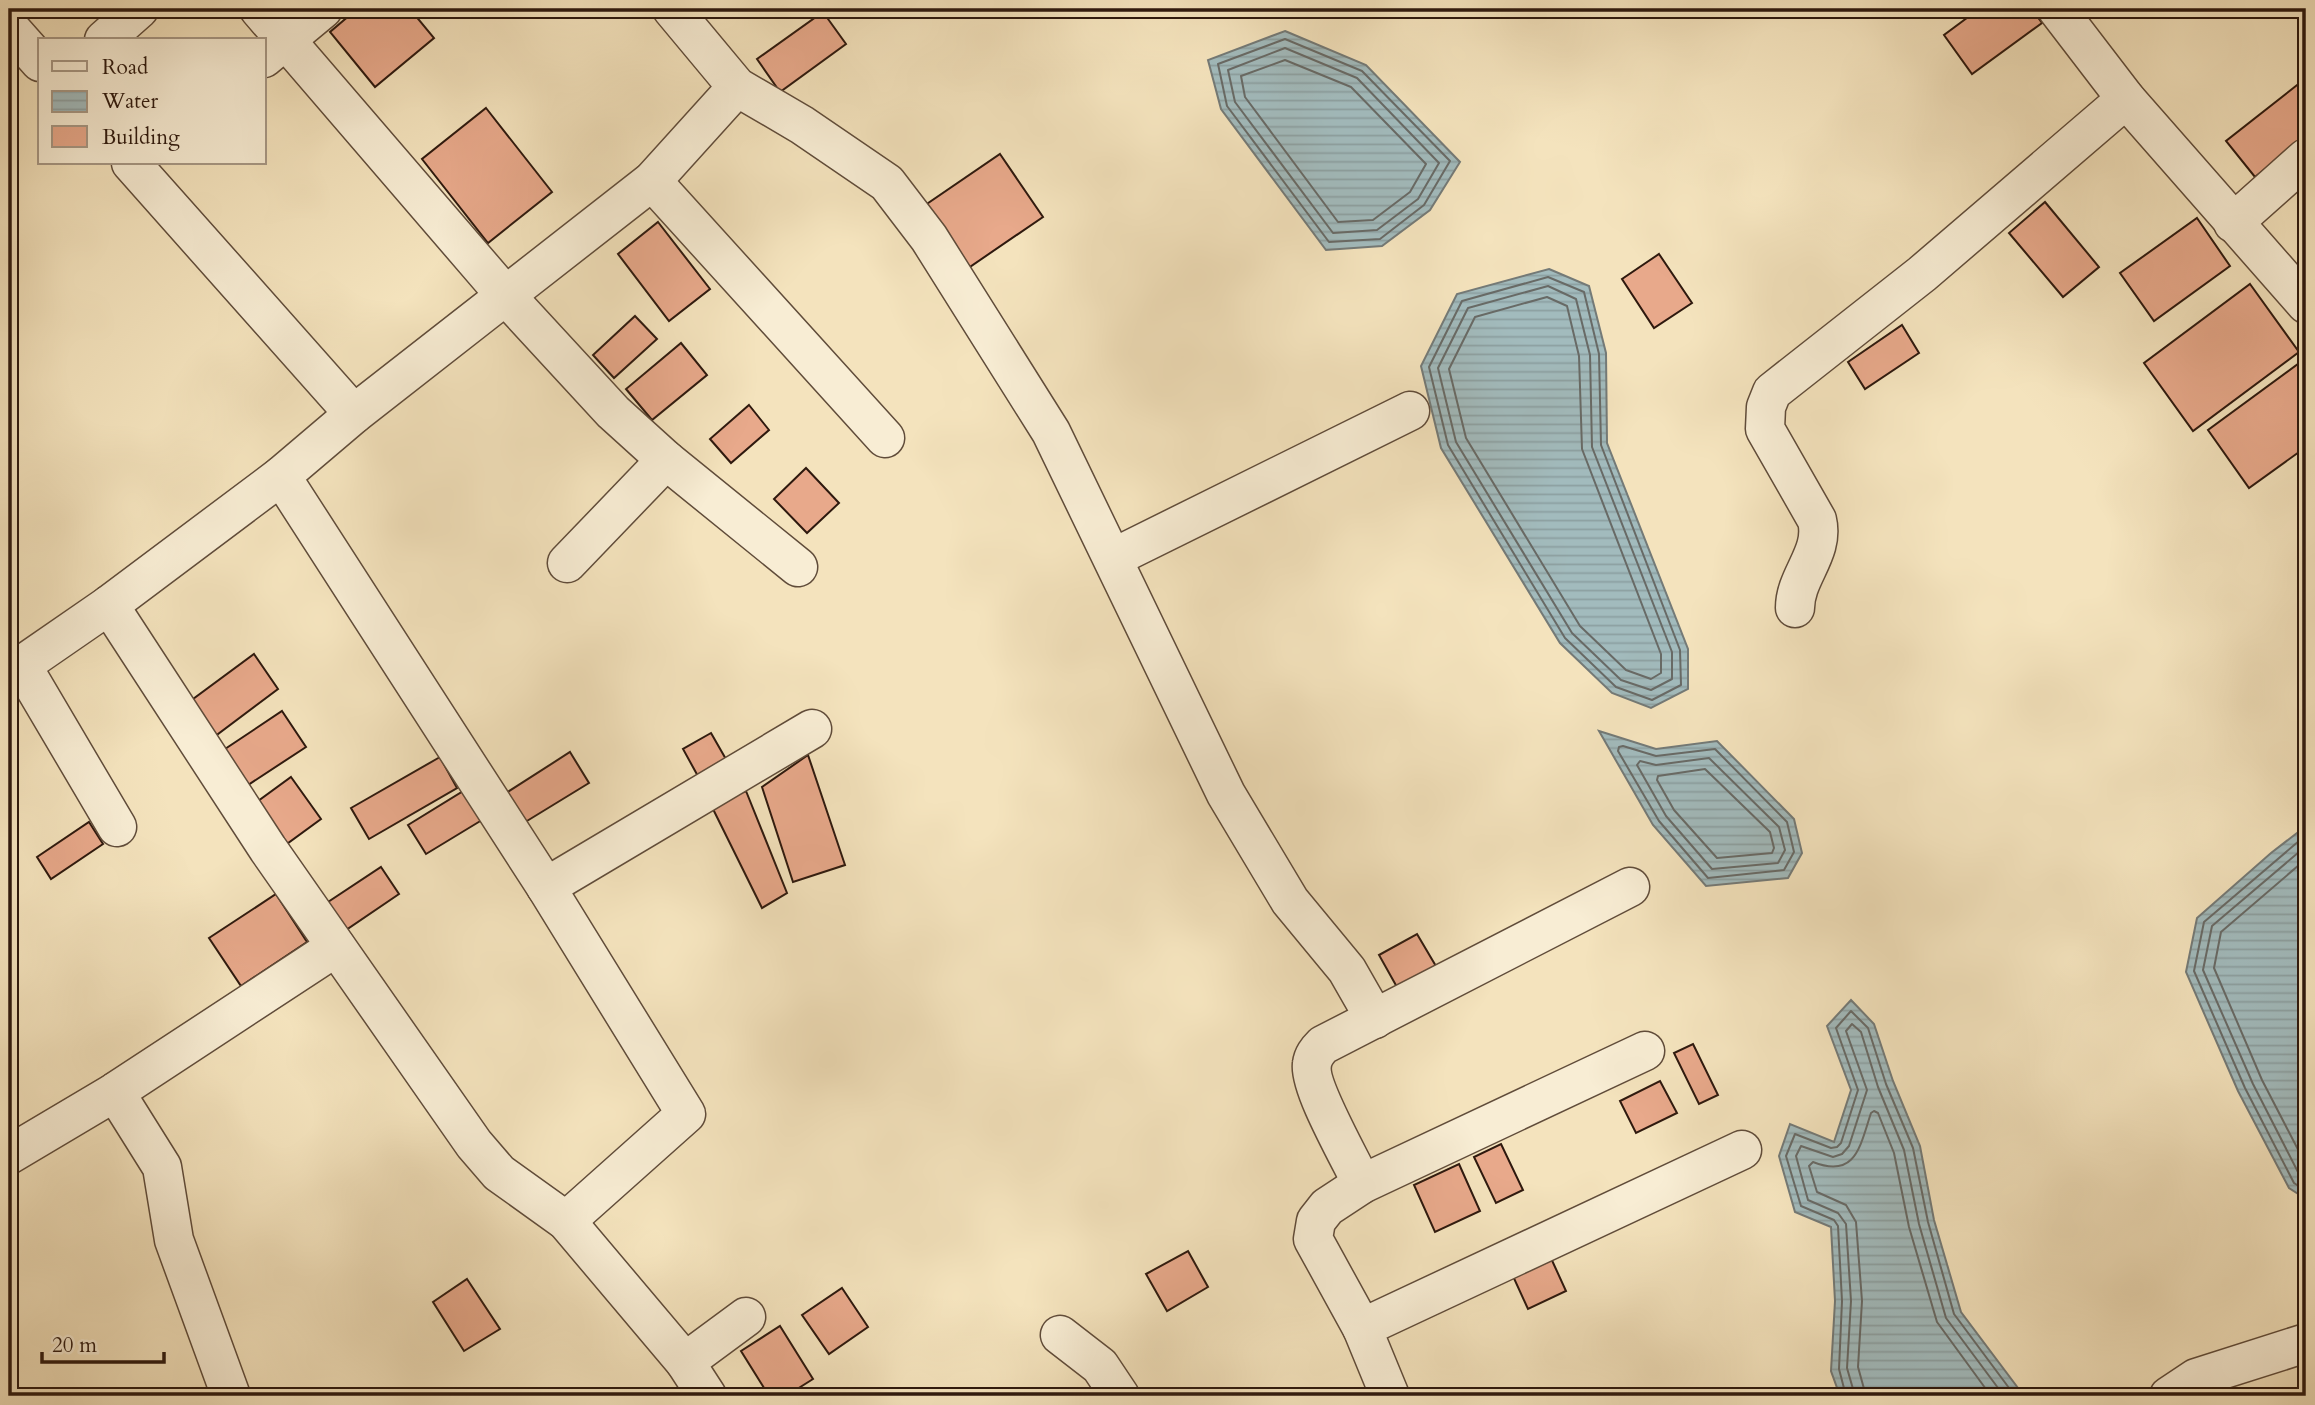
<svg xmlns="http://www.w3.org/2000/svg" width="2315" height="1405" viewBox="0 0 2315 1405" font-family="Cardo,serif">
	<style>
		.water { fill: url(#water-rules); stroke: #747a77; stroke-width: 2 }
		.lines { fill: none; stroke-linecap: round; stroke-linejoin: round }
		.shore { stroke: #686a66; stroke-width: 2 }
		.building { fill: #e8a98b; stroke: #2e190e; stroke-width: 2 }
		.street-casing { stroke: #604c3a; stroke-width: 41 }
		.street { stroke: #f8edd4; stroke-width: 38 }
	</style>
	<defs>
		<pattern id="water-rules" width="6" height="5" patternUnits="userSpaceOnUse" patternTransform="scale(1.75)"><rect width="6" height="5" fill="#a2bbbd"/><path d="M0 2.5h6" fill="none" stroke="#8ca0a1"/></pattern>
	</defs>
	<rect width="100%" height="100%" fill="#f4e3bd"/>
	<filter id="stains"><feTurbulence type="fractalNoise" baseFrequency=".00286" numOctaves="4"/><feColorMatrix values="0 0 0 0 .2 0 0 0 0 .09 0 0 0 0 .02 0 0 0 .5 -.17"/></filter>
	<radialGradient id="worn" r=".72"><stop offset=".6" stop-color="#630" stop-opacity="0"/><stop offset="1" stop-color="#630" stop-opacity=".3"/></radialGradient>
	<g class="water">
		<path d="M1285,31L1366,65L1460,162L1430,210L1382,246L1326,250L1221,109L1208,60Z"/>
		<path d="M1549,269L1589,286L1606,353L1607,443L1688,649V689L1651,708L1612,693L1560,643L1441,448L1421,366L1457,294Z"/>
		<path d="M1599,731L1656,749L1717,741L1794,819L1802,853L1788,878L1706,886L1653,825Z"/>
		<path d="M2306,826V1199L2289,1188L2238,1091L2186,972L2197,918L2271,853Z"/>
		<path d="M1851,1000L1874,1024L1893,1081L1920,1146L1934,1220L1961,1312L2024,1396H1840L1831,1371L1835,1301L1831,1227L1795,1212L1779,1156L1790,1124L1834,1142L1851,1090L1827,1026Z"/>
	</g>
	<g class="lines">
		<g class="shore">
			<path d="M1285,39L1362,71L1450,161L1424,205L1380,239L1329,242L1227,106L1218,64Z"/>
			<path d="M1285,48L1357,78L1439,163L1418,199L1377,230L1333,233L1235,102L1228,70Z"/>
			<path d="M1285,60L1351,87L1426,164L1410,192L1373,220L1338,222L1245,97L1241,76Z"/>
			<path d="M1548,277L1584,292L1599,354L1601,445L1680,650L1681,685L1652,700L1616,687L1565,638L1448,445L1429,367L1462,301Z"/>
			<path d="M1548,286L1576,299L1590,355L1592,447L1672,652V679L1651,690L1621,680L1572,633L1456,442L1438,368L1468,308Z"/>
			<path d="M1547,297L1567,306L1579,356L1582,449L1661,654V673L1651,679L1626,670L1580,626L1466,438L1449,369L1475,317Z"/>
			<path d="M1623,746L1656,756L1715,749L1787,822L1794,852L1784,870L1708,878L1659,821L1618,751L1619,747Z"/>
			<path d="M1709,758L1779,827L1785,850L1778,863L1712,869L1666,816L1637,765L1640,761L1656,765Z"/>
			<path d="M1705,769L1770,832L1774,848L1772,853L1717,858L1674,810L1657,780L1658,776Z"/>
			<path d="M2306,835L2204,922L2194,971L2245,1088L2294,1183L2306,1191"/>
			<path d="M2306,846L2212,926L2203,970L2253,1084L2300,1176L2306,1180"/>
			<path d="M2306,859L2221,932L2214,968L2262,1080L2306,1165"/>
			<path d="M1846,1396L1839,1369L1842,1301L1838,1226L1834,1220L1801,1206L1786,1156L1795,1134L1831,1148L1837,1147L1841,1143L1858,1090L1836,1028L1851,1011L1868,1028L1886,1084L1913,1148L1928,1222L1954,1314L2015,1396"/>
			<path d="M1855,1396L1847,1368L1851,1301L1846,1224L1838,1213L1808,1200L1796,1156L1801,1146L1833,1157L1842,1154L1849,1146L1867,1090L1846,1031L1852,1024L1861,1032L1878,1087L1904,1150L1919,1224L1946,1318L2004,1396"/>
			<path d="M1866,1396L1858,1367L1862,1301L1856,1222L1846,1205L1817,1192L1809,1166L1813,1162C1856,1179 1860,1146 1871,1113L1874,1111L1878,1113L1894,1153L1909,1227L1937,1322L1991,1396"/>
		</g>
	</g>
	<g class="building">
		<path d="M357,9H410L434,38L375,87L330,32Z"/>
		<path d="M1979,9H2032L2042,23L1972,74L1944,35Z"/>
		<path d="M823,12L846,44L780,92L757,59Z"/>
		<path d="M2306,78V137L2255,177L2226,141Z"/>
		<path d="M486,108L552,192L488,243L422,159Z"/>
		<path d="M1000,154L1043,217L961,273L918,210Z"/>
		<path d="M2045,202L2099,267L2063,297L2009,233Z"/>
		<path d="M2197,218L2230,266L2154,321L2120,273Z"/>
		<path d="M658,222L710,289L669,321L618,254Z"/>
		<path d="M1659,254L1692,303L1654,328L1622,279Z"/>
		<path d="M2250,284L2299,352L2193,431L2144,363Z"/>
		<path d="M635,316L657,339L614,378L593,355Z"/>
		<path d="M1902,325L1919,353L1865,389L1848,362Z"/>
		<path d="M681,343L707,375L652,420L626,389Z"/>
		<path d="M2306,358V447L2249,488L2208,430Z"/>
		<path d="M749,405L769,430L731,463L710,439Z"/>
		<path d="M806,468L839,503L807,533L774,499Z"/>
		<path d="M254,654L278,689L214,737L189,702Z"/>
		<path d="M282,711L306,747L245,787L222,751Z"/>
		<path d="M711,733L727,761L699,778L683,749Z"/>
		<path d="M570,752L589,783L522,824L503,795Z"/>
		<path d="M808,755L845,865L793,882L762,787Z"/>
		<path d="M440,757L457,788L369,839L351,808Z"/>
		<path d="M291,777L321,819L284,846L254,804Z"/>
		<path d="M465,790L482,820L426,854L408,825Z"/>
		<path d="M746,791L787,893L762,908L711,805Z"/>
		<path d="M89,822L103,844L51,879L37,857Z"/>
		<path d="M381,867L399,894L343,932L325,904Z"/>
		<path d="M276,894L307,942L241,986L209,938Z"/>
		<path d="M1417,934L1440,973L1402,996L1379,955Z"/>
		<path d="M1693,1044L1718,1095L1699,1104L1674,1053Z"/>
		<path d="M1660,1081L1677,1113L1636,1133L1620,1101Z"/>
		<path d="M1501,1144L1523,1190L1496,1203L1474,1157Z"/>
		<path d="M1459,1164L1480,1211L1435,1232L1414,1185Z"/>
		<path d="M1188,1251L1208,1287L1167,1311L1146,1274Z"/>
		<path d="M1550,1256L1566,1291L1528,1309L1512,1274Z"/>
		<path d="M467,1279L500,1329L464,1351L433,1302Z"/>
		<path d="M842,1288L868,1327L829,1354L802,1315Z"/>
		<path d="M780,1326L813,1379L786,1396H769L741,1351Z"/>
	</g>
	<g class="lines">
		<defs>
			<g id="street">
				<path d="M259,9L506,296L613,412L666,460L798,567"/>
				<path d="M672,9L737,87L802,125L887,183L929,238L1051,432L1226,794L1290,901L1347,970L1375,1019"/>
				<path d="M2057,9L2126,99L2306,304"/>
				<path d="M9,27L40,62"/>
				<path d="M104,40L139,9"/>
				<path d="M264,58L323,9"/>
				<path d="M131,163L354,414"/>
				<path d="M652,181L885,438"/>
				<path d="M2233,223L2306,158"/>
				<path d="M281,476L546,887L686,1114L566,1221"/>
				<path d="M1113,558L1410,411"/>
				<path d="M567,563L666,460"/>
				<path d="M109,605L268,849L474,1144L499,1173L566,1221L685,1362"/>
				<path d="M1795,608C1795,576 1825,553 1817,520L1765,429L1766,407L1772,392L1922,274L2126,99"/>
				<path d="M22,666L117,827"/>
				<path d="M9,674L109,605L281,476L354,414L652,181L737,87"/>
				<path d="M546,887L812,729"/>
				<path d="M115,1092L162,1167L174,1240L231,1396"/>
				<path d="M9,1155L115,1092L336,947"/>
				<path d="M1362,1184C1351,1160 1308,1086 1312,1064C1313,1056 1317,1051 1323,1045L1630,887"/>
				<path d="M1362,1328L1313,1239L1316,1221L1327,1207L1362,1184L1645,1051"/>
				<path d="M1060,1335L1100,1366L1120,1396"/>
				<path d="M707,1396L685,1362L746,1317"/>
				<path d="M1390,1396L1362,1328L1742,1150"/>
				<path d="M2169,1396L2196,1378L2306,1343"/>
			</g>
		</defs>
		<use href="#street" class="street-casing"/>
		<use href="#street" class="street"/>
	</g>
	<rect width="2315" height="1405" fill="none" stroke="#f4e3bd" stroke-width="35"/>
	<rect x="10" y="10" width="2294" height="1384" fill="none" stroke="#2e190e" stroke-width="3.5"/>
	<rect x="18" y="18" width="2280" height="1370" fill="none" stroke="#2e190e" stroke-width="2"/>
	<rect x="38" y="38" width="228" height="126" fill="#f8edd4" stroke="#a79885" stroke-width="2"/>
	<rect x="52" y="61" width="35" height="10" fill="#f8edd4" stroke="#a79885" stroke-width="2"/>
	<text x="102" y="74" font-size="21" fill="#2e190e">Road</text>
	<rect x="52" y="91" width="35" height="21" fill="url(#water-rules)" stroke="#a79885" stroke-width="2"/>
	<text x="102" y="108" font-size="21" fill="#2e190e">Water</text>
	<rect x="52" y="126" width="35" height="21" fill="#e8a98b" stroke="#a79885" stroke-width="2"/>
	<text x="102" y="144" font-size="21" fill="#2e190e">Building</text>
	<path d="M42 1352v10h122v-10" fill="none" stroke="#2e190e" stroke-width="3.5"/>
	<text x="52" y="1352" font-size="21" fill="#2e190e" stroke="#f8edd4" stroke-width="5" paint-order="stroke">20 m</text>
	<rect width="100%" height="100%" filter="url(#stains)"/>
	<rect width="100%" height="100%" fill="url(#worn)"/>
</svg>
